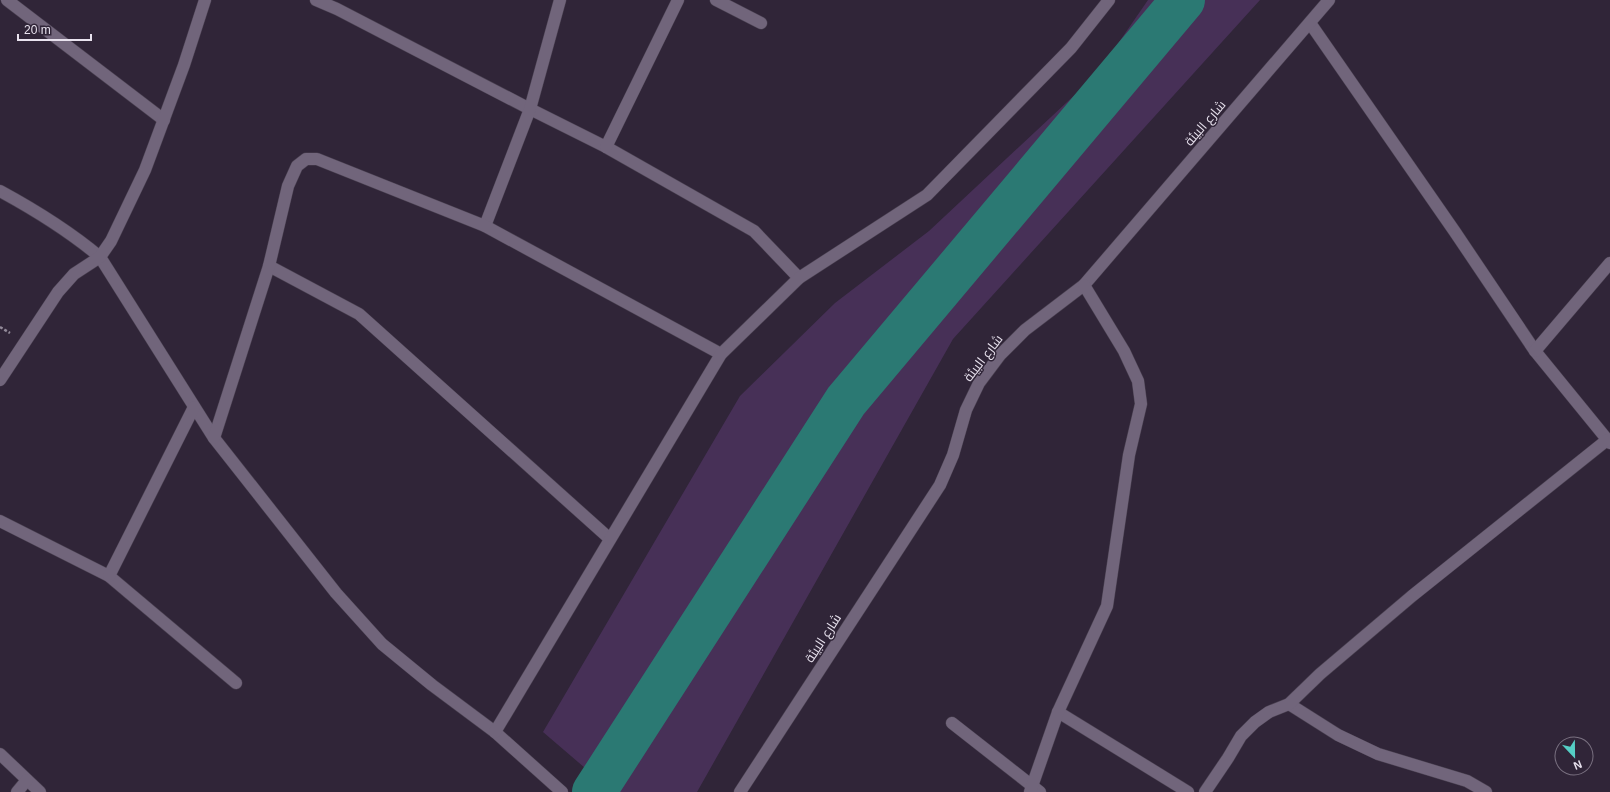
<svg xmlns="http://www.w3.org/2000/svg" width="1610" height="792" viewBox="0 0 1610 792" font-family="Arial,Cairo,sans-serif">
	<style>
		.green { fill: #473057 }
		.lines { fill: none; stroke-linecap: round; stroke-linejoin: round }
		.river { stroke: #2b7973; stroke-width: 44 }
		.minor-casing { stroke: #4a4151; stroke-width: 13 }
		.path { stroke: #918998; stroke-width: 2.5; stroke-dasharray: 3 2; stroke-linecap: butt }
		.minor { stroke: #71657b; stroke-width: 12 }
		.labels { text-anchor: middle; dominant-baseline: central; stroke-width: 3; stroke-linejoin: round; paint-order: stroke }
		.street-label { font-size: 13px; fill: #e9e3ef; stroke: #302538 }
	</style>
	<rect width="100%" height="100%" fill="#302538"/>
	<path class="green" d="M1148,0H1260L953,339L697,792H613L543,732L740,396L835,303L929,231L1097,74Z"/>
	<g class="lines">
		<path class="river" d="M594,792L846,401L1183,0"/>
		<defs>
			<g id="minor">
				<path d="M7,0L164,120"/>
				<path d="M316,0L337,9L530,109L606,147L754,231L799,278"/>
				<path d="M716,0L761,23"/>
				<path d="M1310,23L1455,232L1535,351L1610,443"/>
				<path d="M606,147L678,0"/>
				<path d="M0,191C35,210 69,231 100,257L214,438L336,593L382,644L432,685L495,732L562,792"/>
				<path d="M485,226L530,109L560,0"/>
				<path d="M269,266L359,314L610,539"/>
				<path d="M1535,351L1610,263"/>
				<path d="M0,380L58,292L74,274L100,257L111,241L145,170L184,65L205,0"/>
				<path d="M214,438L269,266L288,186L297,166L306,159H317L485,226L721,354"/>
				<path d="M0,521L109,576L236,683"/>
				<path d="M109,576L194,407"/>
				<path d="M1289,704L1338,735L1378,754L1467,781L1486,792"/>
				<path d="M1058,712L1188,792"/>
				<path d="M952,723L1040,792"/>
				<path d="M495,732L721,354L799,278L927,195L1071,48L1109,0"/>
				<path d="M0,754L40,792"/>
				<path d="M17,792L27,780"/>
				<path d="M740,792L940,485L953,455L966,410L979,383L1000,355L1025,330L1084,285L1329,0"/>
				<path d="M1030,792L1058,712L1107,606L1129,455L1141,404L1138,381L1124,351L1084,285"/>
				<path d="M1205,792L1228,758L1241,736L1255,722L1269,712L1289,704L1320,674L1412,596L1607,440"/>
			</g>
		</defs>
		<use href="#minor" class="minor-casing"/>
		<path class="path" d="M0,327L10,333"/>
		<use href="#minor" class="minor"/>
	</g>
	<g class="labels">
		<g class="street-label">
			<text transform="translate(1205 123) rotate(-49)">شارع البيئة</text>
			<text transform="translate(983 358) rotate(-53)">شارع البيئة</text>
			<text transform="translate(823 638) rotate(-57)">شارع البيئة</text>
		</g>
	</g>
	<g transform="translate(1574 756) rotate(158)"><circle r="19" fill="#302538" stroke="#7a7181"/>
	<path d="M0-3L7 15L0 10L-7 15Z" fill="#55cec5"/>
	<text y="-6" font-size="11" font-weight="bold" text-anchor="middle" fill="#e9e3ef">N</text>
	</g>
	<path d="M18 34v6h73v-6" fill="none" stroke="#e9e3ef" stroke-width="2"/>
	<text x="24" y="34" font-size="12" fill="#e9e3ef" stroke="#302538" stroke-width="3" paint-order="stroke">20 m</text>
</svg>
